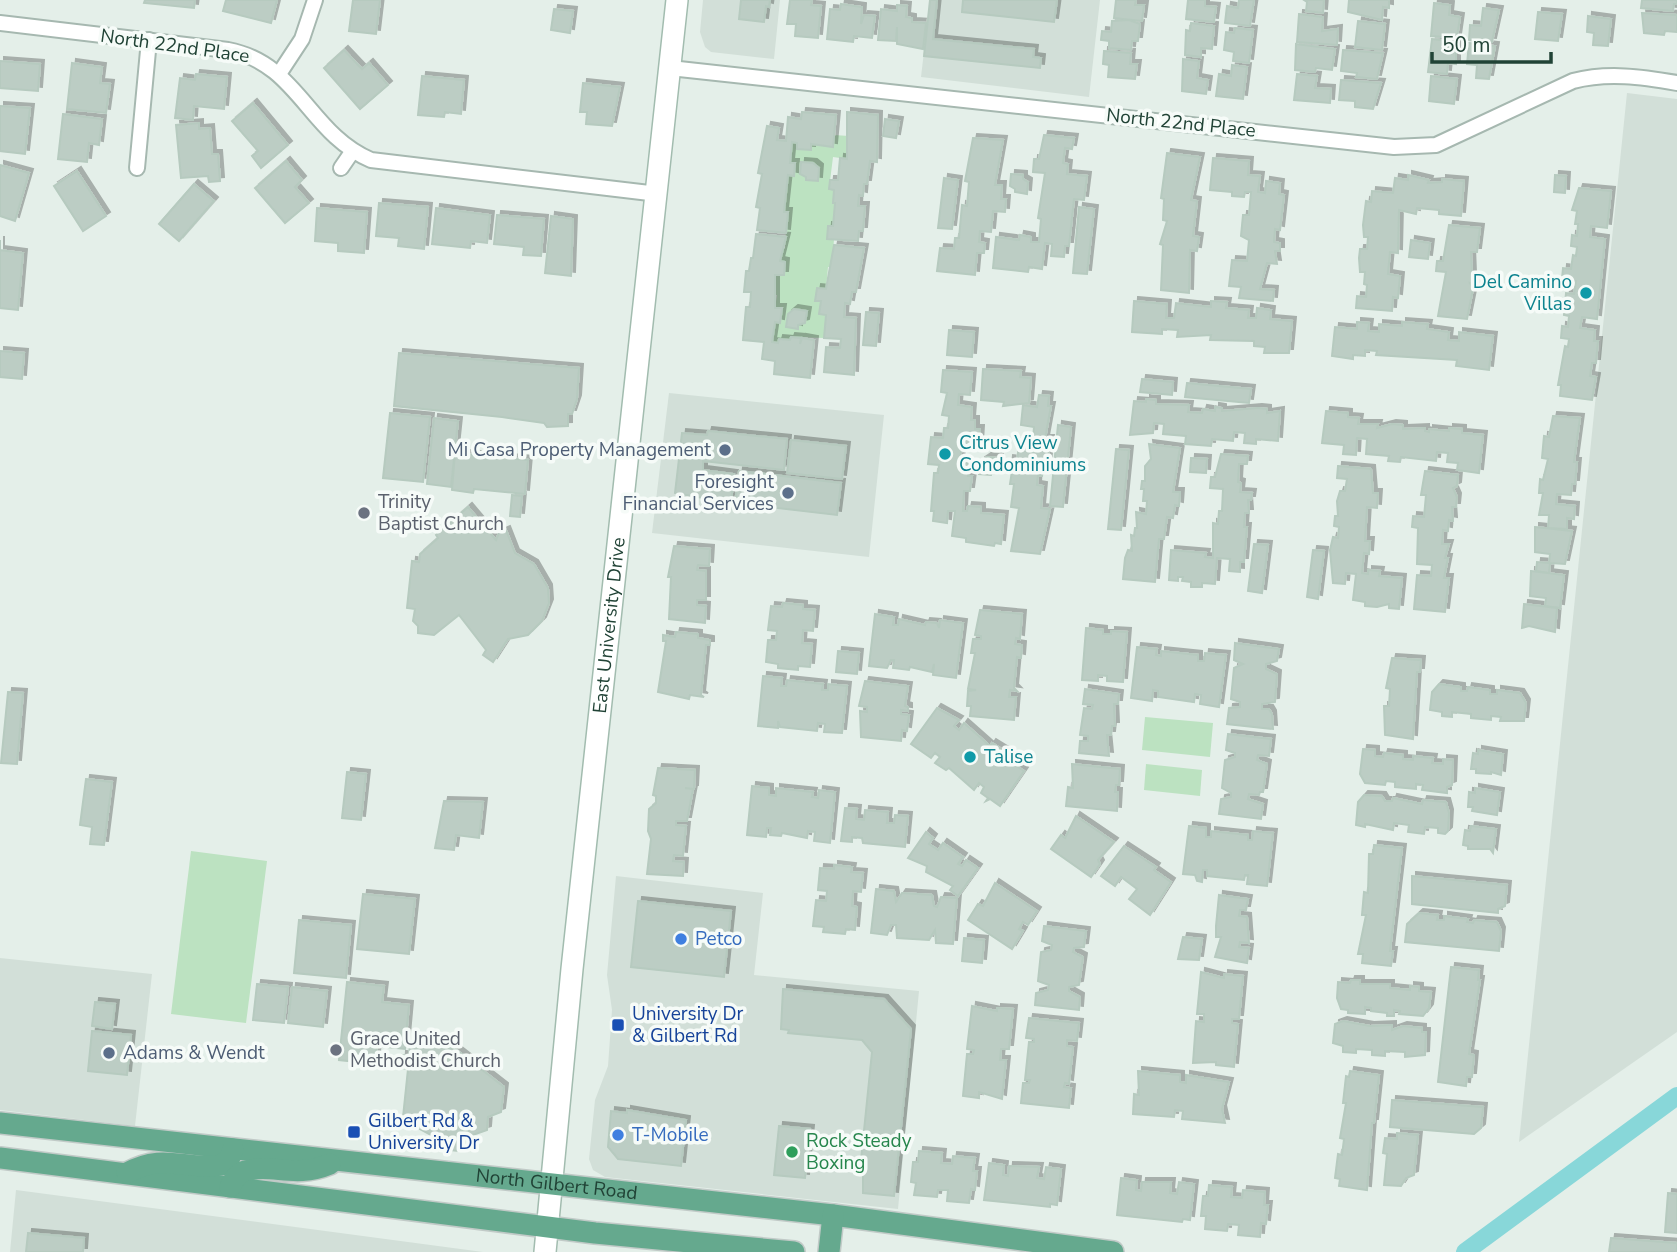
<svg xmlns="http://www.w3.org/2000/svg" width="1677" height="1252" viewBox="0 0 1677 1252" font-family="'Nunito Sans',sans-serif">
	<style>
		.built { fill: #d2dfd8 }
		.green { fill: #bce2c1 }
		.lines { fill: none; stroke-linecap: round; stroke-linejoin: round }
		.canal { stroke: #88d7d9; stroke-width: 18 }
		.building { fill: #bccdc4; stroke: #b6cabf; stroke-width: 2; filter: url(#shadow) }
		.street-casing { stroke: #a6b8b0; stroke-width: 18 }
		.secondary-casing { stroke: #a2bcaf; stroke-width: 24 }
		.primary-casing { stroke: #c1cac7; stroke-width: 24 }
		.street { stroke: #fff; stroke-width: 14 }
		.secondary { stroke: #fff; stroke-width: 21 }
		.primary { stroke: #65a98e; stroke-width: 21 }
		.culture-dot { fill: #0f9aa8; stroke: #f6fbf8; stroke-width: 2.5 }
		.service-dot { fill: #5c6f8a; stroke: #f6fbf8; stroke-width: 2.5 }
		.worship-dot { fill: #6b7280; stroke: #f6fbf8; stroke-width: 2.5 }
		.shop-dot { fill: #3f7fe0; stroke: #f6fbf8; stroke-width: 2.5 }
		.transit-dot { fill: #1a4fb4; stroke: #f6fbf8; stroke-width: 2.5 }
		.leisure-dot { fill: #2e9e5b; stroke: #f6fbf8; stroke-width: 2.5 }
		.labels { text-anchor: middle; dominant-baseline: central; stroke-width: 7; stroke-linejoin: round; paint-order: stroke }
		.street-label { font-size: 19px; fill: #214336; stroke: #f6fbf8 }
		.culture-label { font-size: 19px; fill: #0d838f; stroke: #f6fbf8; text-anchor: start }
		.service-label { font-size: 19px; fill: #4e5e75; stroke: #f6fbf8; text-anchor: end }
		.worship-label { font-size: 19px; fill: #5b616d; stroke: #f6fbf8; text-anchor: start }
		.shop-label { font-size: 19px; fill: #366cbe; stroke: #f6fbf8; text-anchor: start }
		.transit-label { font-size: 19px; fill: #164399; stroke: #f6fbf8; text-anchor: start }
		.leisure-label { font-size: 19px; fill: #27864d; stroke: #f6fbf8; text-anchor: start }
	</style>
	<defs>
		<filter id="shadow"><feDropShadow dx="4" dy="-4" stdDeviation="0" flood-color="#0004"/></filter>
	</defs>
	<rect width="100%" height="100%" fill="#e4efe9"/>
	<g class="built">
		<path d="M703,0H780L774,59L711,52L705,47L700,32Z"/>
		<path d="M930,0H1100L1089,97L921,77Z"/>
		<path d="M1627,93L1677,99V1032L1519,1142Z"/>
		<path d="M669,393L884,415L869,557L652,533Z"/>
		<path d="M616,876L763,893L754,975L919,991L898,1209L605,1177L593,1170L589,1159L595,1100L608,1066L612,1010L607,975Z"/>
		<path d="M0,958L152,974L135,1126L0,1110Z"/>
		<path d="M16,1190L483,1252H10Z"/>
	</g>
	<g class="green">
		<path d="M834,135L849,136L847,159L833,157L829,189L834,190L833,203H835L833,226H828L827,238L834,239L832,267H828L826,289H817L816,300L821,301L820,314L826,315L824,338L791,337L790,340L779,339L778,343L772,342L775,322L780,323L781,308H775L777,295H773L775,275H784L785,262L780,261L782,249L785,248L787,212H784L788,175L794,176L795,163H790L792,142L797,143V149L810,150L811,144L833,146Z"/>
		<path d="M1145,717L1213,723L1210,757L1142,750Z"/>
		<path d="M1146,764L1202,770L1200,796L1144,790Z"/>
		<path d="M191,851L267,861L246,1023L171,1014Z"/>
	</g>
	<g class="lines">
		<path class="canal" d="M1465,1252L1677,1096"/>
	</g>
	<g class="building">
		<path d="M145,0H195L194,8L144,3Z"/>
		<path d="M226,0H277L271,23L223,11Z"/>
		<path d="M353,0H380L376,34L349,31Z"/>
		<path d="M741,0H770L769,7L766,6L764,22L739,19Z"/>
		<path d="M790,0H812L811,5L821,6L818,38L795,36L796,24H787Z"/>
		<path d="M930,0H937L933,39L1034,49L1033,57L1041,58L1040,68L924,56Z"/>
		<path d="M963,0H1057L1054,22L962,12Z"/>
		<path d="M1116,0H1136L1135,5H1144L1142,21L1114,18Z"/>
		<path d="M1188,0H1205V6L1216,7L1214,22L1186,19Z"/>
		<path d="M1239,0H1254L1250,26L1225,23L1227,6L1238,8Z"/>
		<path d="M1304,0H1324L1323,13L1306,11L1307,2Z"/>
		<path d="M1349,0H1389V8L1383,7L1382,20L1348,12Z"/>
		<path d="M1642,0H1677V4H1674L1673,11L1641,8Z"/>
		<path d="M1434,3L1450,5L1449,15L1460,17L1457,38L1431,36Z"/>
		<path d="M841,4L862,7L861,24L864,15L875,16L872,38L854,36L853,42L827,39L830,9L840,10Z"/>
		<path d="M897,5L907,6L906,17L912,18V22L926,23L923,49L897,44V27L896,41L878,40L881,9L897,11Z"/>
		<path d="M1483,8L1499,10L1492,42L1469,40L1470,25L1481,26Z"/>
		<path d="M554,9L573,11L570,33L551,30Z"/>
		<path d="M1538,12L1562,14L1558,41L1535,39Z"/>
		<path d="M1642,13L1677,15V32L1665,31L1664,35L1644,33Z"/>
		<path d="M1299,14L1323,17L1322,31L1338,29L1337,45L1297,42Z"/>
		<path d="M1588,16L1611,19L1608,46L1593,45L1594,33L1587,32Z"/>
		<path d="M1129,20L1140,24L1138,41H1132L1131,50L1109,48V41L1101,40L1102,31L1111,32L1112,21Z"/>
		<path d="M1358,21L1385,24L1382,50L1355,47Z"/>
		<path d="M1191,23L1214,26L1212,49L1201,48V57L1185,55L1186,30L1190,31Z"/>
		<path d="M1235,28L1253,30L1249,63L1233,61L1234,52L1224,50L1226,32L1234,33Z"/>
		<path d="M1432,39L1456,42V64L1448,63L1447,74L1428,72Z"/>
		<path d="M1469,43L1495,46L1489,79L1476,78L1477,65L1467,64Z"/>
		<path d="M1296,44L1335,49L1332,70L1316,68L1315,72L1295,70Z"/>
		<path d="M344,50L362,69L369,63L388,85L360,109L324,68Z"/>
		<path d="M1343,50L1383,53L1377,79L1356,77L1357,73L1341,71Z"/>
		<path d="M1104,51L1131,53L1130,64H1137L1135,79L1108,77L1109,65L1103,64Z"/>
		<path d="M1183,59L1199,61L1197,78L1208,80L1206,94L1182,91Z"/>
		<path d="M0,61L40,64L38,91L0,88Z"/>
		<path d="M72,63L102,67L100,83L110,84L106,113L67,109Z"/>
		<path d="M1232,65L1247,67L1243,99L1216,96L1219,74L1231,76Z"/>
		<path d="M196,74L227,77L224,109L194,106L193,120L175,118L180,78L195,80Z"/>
		<path d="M1297,74L1317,76L1315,88L1331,89L1330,103L1294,100Z"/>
		<path d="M422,76L464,80L461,114L445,112L444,117L418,115Z"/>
		<path d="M1431,76L1457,79L1454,104L1429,101Z"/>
		<path d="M1341,80L1381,83L1373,109L1355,107V101L1339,100Z"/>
		<path d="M583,83L620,87L612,126L586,124L587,112H580Z"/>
		<path d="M253,103L288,145L261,168L252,156L258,151L232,121Z"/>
		<path d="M0,106L30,108L25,154L0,151Z"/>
		<path d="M802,112L836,115L833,147L811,144V150L797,149V143L792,142L790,163H795L794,176L788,175L784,212H788L786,233L757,230L760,208L756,207L762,174L758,173L767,126L779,128L777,140L786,141L788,117L801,119Z"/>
		<path d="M847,112L878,115L877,162L870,161L867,184H864L863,196L859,195L858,206H865L863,231H859L858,241L827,239L828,226H833L835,203H833L834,190L829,189L830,180H838L840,158L847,159Z"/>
		<path d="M63,114L102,119L99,145L89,143L87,162L58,159Z"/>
		<path d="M885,119L899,121L896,138L883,136Z"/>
		<path d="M199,123V129L210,128L212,154H218L220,181L209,182L208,176L181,178L176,125Z"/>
		<path d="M1044,135L1074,138L1072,149L1065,148L1063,163L1068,164L1067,174L1087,176L1084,200L1074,199L1069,246H1065L1064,257L1051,256L1052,244L1045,243L1042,269L1029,267L1028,272L993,268L996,237L1019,240L1020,235L1031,237V242H1039L1041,219L1038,218L1045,173L1033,172L1034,159H1039Z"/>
		<path d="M973,138L1003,140L995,185H1002L1001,199H1006L1005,212L993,211L991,232L980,231L979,242L985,243L984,253H977L975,275L937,271L940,248L954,249L955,238H959L962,205L967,206L969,182L965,181Z"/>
		<path d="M1167,153L1200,157L1191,200L1197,201L1193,236L1199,237L1197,251L1190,250L1189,293L1161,290L1163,245L1160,244L1167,221L1163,220L1164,199L1161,198Z"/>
		<path d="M1213,158L1249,161L1248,175L1260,176L1258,192L1265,193L1266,181L1280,183L1279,194L1284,195L1280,230L1275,229L1274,242L1280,243V251H1275L1277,264L1267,263L1260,289L1274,290L1273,301L1239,298L1241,287L1229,286L1232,260L1247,261L1249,240L1241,236L1243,215H1249L1251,192H1245L1244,197L1232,196V192L1210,190Z"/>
		<path d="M286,161L302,180L295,187L309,203L285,223L255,188Z"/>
		<path d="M801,162L813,163L819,168L818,181L806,180V177L800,174Z"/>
		<path d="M0,165L29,173L15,221L0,216Z"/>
		<path d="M77,171L106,216L83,231L54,186Z"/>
		<path d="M1011,174L1023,175V179L1028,182L1027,194L1015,192V189L1010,186Z"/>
		<path d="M1408,175L1429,180L1428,183L1442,182V179L1464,181L1461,216L1439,214V210L1417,208L1416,214L1399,210L1398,253L1390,252L1388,274L1400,276L1398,298L1393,297L1392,311L1356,308L1357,296L1366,297L1367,285L1364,284L1365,272H1360L1359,258L1360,249H1367L1368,237H1364L1363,225L1366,201L1371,202L1372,191L1393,193L1395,178L1408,180Z"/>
		<path d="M1555,175L1566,176L1565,193L1554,192Z"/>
		<path d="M944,178L958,180L952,229L938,228Z"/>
		<path d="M194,184L214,201L179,241L159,224Z"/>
		<path d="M1579,188L1611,191L1607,228L1591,226L1590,237L1605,239L1597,319L1582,317L1580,328L1595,330L1594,341H1598L1596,363H1592L1590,376L1596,377L1592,400L1560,396L1561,385H1558L1565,346L1568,347L1569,339L1561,338L1562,326L1568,327L1569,316L1564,315L1566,293L1574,294L1576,281L1562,279L1563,268L1571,269L1573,255L1576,256L1577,247L1571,246L1572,235L1577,236L1578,224H1575L1577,211L1572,210Z"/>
		<path d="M379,203L428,207L424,249L398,246L399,238L376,236Z"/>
		<path d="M1079,207L1094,209L1087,274L1073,273Z"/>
		<path d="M317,208L367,212L364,253L338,251V243L315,241Z"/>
		<path d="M436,208L490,215L487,243L471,241L470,248L432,244Z"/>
		<path d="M497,215L544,219L541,256L523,255L524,247L494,244Z"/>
		<path d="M551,216L573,219L571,276L545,273Z"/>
		<path d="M1449,225L1480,228L1477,252H1471L1472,276H1475L1474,284L1470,283L1473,289L1467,319L1438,316L1446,272L1436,271L1437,261H1443Z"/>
		<path d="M756,234L786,237L780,261L785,262L784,275H775V308H782L780,323L775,322L772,342L778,343L779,339L790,340L791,337L801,338L800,344L802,338L814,340L810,378L774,374L775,361L762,359L764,342L743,340L746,307H750L751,292H744L746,271H749L751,258H753Z"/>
		<path d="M0,240V250L23,253L18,310L0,308Z"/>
		<path d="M1411,240L1430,243L1428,259L1409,257Z"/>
		<path d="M834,245L864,248L856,292H852L850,304L845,303L844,317L856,318L854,375L824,372L826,347L840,348L841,339L824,338L826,315L819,314L821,301H815L817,288L826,289Z"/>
		<path d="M1134,301L1167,304L1166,318H1174L1176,303L1211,307V301L1227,302L1226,308L1249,310L1248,318H1256L1257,308L1271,310L1270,319L1292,321L1289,353H1264L1265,347L1254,346V341L1210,340L1211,335L1177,337L1178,330L1162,329V334L1132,332Z"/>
		<path d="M794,309L807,311L805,323L798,325V329L786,327L788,314Z"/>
		<path d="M866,312L879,313L876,346L863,345Z"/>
		<path d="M1357,322L1369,323L1368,331L1379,332V324L1402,326V322L1428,324L1427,329L1449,332L1448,340L1459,341V332L1493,336L1489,370L1456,366L1457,360L1376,355L1377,351L1365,350V356L1353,355V359L1332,356L1335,327L1357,329Z"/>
		<path d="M949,330L974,332L972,357L947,355Z"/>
		<path d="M0,351L24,353L22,379L0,377Z"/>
		<path d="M399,353L579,368L577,399L572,414H568V426L547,427L544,423L502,417L394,406Z"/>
		<path d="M983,369L1021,371L1020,377L1031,378L1029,403L1003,406L1004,402L981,400Z"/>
		<path d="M943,370L972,372L970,395L959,394L958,405L972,407L971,420H975V429H980L979,445L962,444L960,463H969L968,476H972L970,491H964L963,511H967L968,506L981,507V513L1004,515L1001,544L995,543L994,546L966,542V538L952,536L955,511H948L947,523L933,521L934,511H931L934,473H938L939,465L928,464L931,437L943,438L944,428H948L949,416L942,415L947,393L941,392Z"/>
		<path d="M1142,379L1173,382L1172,395L1140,392Z"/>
		<path d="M1187,383L1251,389L1249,403L1185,397Z"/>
		<path d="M1039,395L1049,396L1048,406H1051L1045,439H1050L1047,465H1044L1042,476L1038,475L1037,485L1043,486L1041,508L1050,509L1040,554L1011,551L1019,508L1011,507L1014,484H1010L1012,471L1008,470L1009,459L1017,460L1020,438L1033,439L1034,427L1021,425L1023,405L1037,407Z"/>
		<path d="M1146,399L1156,400V404L1189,405L1188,412L1202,413L1203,409L1215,411V407L1222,408V411L1258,408L1267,409V413L1280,411L1278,441L1256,439V444L1244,443L1245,433L1234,432L1233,441L1212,439L1211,446L1185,444L1186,436L1163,434L1164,424L1154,423L1153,433L1130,435L1134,401L1146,402Z"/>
		<path d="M1326,411L1348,413V417L1359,418L1358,424H1378L1377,428L1392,424L1403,425V429L1425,428V431L1429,432V429L1449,431V428L1462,429V433L1483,435L1479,473L1457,470L1458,463L1447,462L1448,453L1437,452L1436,461L1401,457L1400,462L1388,461L1389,456L1366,454L1367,439L1357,438L1356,455L1343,454L1344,445L1322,443Z"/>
		<path d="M390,413L430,417L423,482L383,478Z"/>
		<path d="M1553,416L1580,418L1574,462H1577L1575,484H1572L1571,495L1557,494L1556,504L1575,506L1574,519L1567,518V529L1548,528L1549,515H1539L1543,493H1539L1540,479L1543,480L1548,459L1542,458L1544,436L1549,437Z"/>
		<path d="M434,418L458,421L451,487L427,484Z"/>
		<path d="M1058,425L1071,427L1063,507L1050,506Z"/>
		<path d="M708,431L787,439L784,470L703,461V470L734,474L731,503L675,493L682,433L707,435Z"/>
		<path d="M791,440L846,446L842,479L787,473Z"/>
		<path d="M1149,444L1180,448L1173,492H1180L1179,506L1175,505L1173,518L1167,517L1164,539H1159L1155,582L1123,579L1125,558L1128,550L1132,551L1131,535L1134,536L1135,528H1137L1136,512L1146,514L1147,501H1143L1144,489H1141L1142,481H1145V466L1151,459Z"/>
		<path d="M1116,449L1129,450L1121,530L1108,529Z"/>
		<path d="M455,453L528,460L525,494L474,489L473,493L452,490Z"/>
		<path d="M1221,454L1248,456L1247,464H1239L1238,482L1241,483L1240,492L1252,493L1251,500H1248L1249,513H1245L1244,527H1247L1244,562H1240V572L1229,571L1230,559L1217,558L1215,584L1202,583V587H1191V582L1182,581L1183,577H1178V581L1169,580L1171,550L1206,553L1205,557L1213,558V523L1218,524L1219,511H1222L1223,489L1210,488L1211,477H1215Z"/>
		<path d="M987,457L999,458L998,470L992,472L991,475L979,474L981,461Z"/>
		<path d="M1191,458L1207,459L1206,473L1190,472Z"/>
		<path d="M1338,466L1371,469L1373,493H1378L1377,508L1367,507L1365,541H1370L1369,554L1364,553L1362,573L1368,574V570L1380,571L1379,576L1402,578L1399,609L1389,608V604L1377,607L1365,606V602L1353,600L1356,574L1346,573L1345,584L1333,583L1330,550L1333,537L1338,538L1339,527L1334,526L1335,516H1338L1337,501L1340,491H1345L1347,479L1337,478Z"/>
		<path d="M739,471L841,483L837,515L735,503Z"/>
		<path d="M1425,471L1458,475L1457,486L1453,488L1457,497L1456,507H1452L1453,521L1449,520L1448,531L1443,530L1442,544H1449L1445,558H1448L1444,578H1449L1445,612L1414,609L1417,575L1431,576L1432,565L1417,564L1418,528L1412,527L1413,516L1424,517L1426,495H1421Z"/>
		<path d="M512,495L522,496L520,517L510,516Z"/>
		<path d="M468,507L496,540L499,533L506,530L515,553L534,564L548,588L549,603L542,621L528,635L508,639L493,662L483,655L486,650L459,615L434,635L418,633V626L413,621L415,609L407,608L412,561L419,562L420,554L438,538L436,535Z"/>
		<path d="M1535,527L1572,531L1565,564L1550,563L1549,573L1536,571L1537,562L1549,563L1550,554L1535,552Z"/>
		<path d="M1254,544L1268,545L1262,593L1248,591Z"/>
		<path d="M674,546L710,549L709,566L698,565L697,570L706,571V600H697V605L706,606L705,623L669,619L671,577H668Z"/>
		<path d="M1313,550L1324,551L1318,599L1307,597Z"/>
		<path d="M1531,571L1564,575L1560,608L1545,606L1546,598L1530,596Z"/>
		<path d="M783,603L803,605V609L815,610L813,631L803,630L802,643L812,644L810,667L798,666V670L778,668V664L766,662L768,640H776L777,631L768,630L771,606L782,607Z"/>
		<path d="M1524,604L1557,608L1555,632L1529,626L1522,628Z"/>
		<path d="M980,610L1022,614L1020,639L1016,638L1015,644L1022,645L1021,658L1017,657L1014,688L1017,691L1010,690L1009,697H1016L1014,720L970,716L971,706H967L968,691L976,690L968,689L975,653H971L973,639H981V636L975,635Z"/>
		<path d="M875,614L894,617L893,625H898L899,619L925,625L926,622L937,623L939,628L940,620L963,623L956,678L933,675L934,664L932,672L910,667L909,670L893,668L894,660H891L887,668L869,666Z"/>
		<path d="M1086,628L1103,630V634H1111V631L1127,632L1123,682L1107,681V676L1098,675V681L1082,680Z"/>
		<path d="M676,632L698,634V638L710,640V645H706L701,695L704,697L690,695L689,699L658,692L666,641H663V635L675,637Z"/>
		<path d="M1235,643L1279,649L1277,661L1266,664V669L1277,674L1275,702L1262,704V709H1269L1272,714L1273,729L1227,724L1229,708L1240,707V702L1231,699L1234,668L1243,664L1234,660Z"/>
		<path d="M1137,647L1157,649L1156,655L1161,656V651L1198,655V661H1204L1205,653L1226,655L1219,707L1200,704L1201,695L1195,694L1194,702L1158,697V691L1153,690L1152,701L1131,698Z"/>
		<path d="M838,651L859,653L857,674L836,672Z"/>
		<path d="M1392,658L1421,660L1420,672H1417L1413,739L1385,735L1384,706H1389L1390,689L1386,688Z"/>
		<path d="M763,676L782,678L781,686H786L787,680L823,684L822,690H828V684L847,686L842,733L824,732L825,724L818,723L817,731L780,727L778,721V728L758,726Z"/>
		<path d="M865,681L908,686L905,706L908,707V711L901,710V714L909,715L907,731L902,730L901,741L861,737L860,711L867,712V707L859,706Z"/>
		<path d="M1439,684L1461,687V691H1467L1468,687L1490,690V694H1497V690L1520,693L1526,703L1524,721H1500L1501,717L1491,716V720L1471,718V714L1452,712V717L1442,716V712L1430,710L1432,692Z"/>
		<path d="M1085,689L1119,694L1118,704H1114L1115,726H1112L1111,735H1107L1109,756L1079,753L1080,741H1088V736L1080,735L1084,708L1092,709L1093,705L1083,704Z"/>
		<path d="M8,692L23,693L17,764L1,763Z"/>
		<path d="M937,708L959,720L954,726L959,730L964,723L990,746L992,743L1005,751L1002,757L1006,752L1018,761L1015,765L1024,771L1000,806L990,799L986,801L988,798L981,793L984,787L979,783L974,790L949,768L946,770L935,763L940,757L935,753L931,758L911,744Z"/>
		<path d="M1228,734L1271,739L1269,756L1258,755L1257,760L1267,764L1263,792H1260L1259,795L1249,794L1248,799L1263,804L1261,819L1219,814L1221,799L1231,797V793L1222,788L1225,760L1235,757V753L1226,750Z"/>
		<path d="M1363,749L1375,750V756L1383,757L1384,753L1403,755V759L1413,760V756L1433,758L1432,763L1443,764V759L1453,760L1452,785L1447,787V793L1422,790L1423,785L1416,784V789L1395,787V782L1386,781L1385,785L1365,783L1360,774Z"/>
		<path d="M1478,750L1503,754L1501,775L1491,772V774L1476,773V769H1471L1473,753L1478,754Z"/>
		<path d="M1072,764L1120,769L1119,785H1116L1115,792H1118L1117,811L1066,806L1068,787L1073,788Z"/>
		<path d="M658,768L695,770L694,789L685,788L693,789L687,821H676V825L686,826L683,856L674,855L673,861L684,862L683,876L647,874L651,839L648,831L649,809L656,803V796L653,795Z"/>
		<path d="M347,772L366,774L361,820L342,818Z"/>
		<path d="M86,779L112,782L104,845L90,844L92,827L80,825Z"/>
		<path d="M752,786L769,788V795L776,796V788L813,792L812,797L818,798L819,790L835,792L830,843L814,841L815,832L808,831L807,838L782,833L781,836L770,835L771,828H767L766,837L747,835Z"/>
		<path d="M1475,788L1500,792L1497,815L1472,811L1473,807H1468L1469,792L1475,793Z"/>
		<path d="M1364,795L1382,796L1385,801H1392L1393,798L1422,804L1423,800L1446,802L1449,813L1448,831L1445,834L1438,833V828L1425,827L1424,834L1408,832L1409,825L1394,823L1393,830L1365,824V827L1356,825L1358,802Z"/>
		<path d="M444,801L483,802L479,838L456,835L454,850L435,848Z"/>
		<path d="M845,808L857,809L856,819L864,820L865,810L888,812L887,823H894L895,815L908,816L905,847L863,843L862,838L852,837V842L841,841Z"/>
		<path d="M1076,816L1114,842L1098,860L1100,864L1091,877L1051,849L1061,835L1065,838Z"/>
		<path d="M1189,826L1206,828V837H1211V831L1248,835V840H1252L1253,831L1273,833L1267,886L1247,884L1248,875H1245L1244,880L1207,876V870H1203L1202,882L1197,881L1195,875L1183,874Z"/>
		<path d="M1471,826L1496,829L1493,853L1490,849H1468V846L1463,845L1465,830L1470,831Z"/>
		<path d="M926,832L933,838L929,844L938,850L943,843L963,857L958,864L962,866L966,860L978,868L958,896L950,890L953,886L926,872L927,866L908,858Z"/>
		<path d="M1374,845L1402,848L1390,951H1393L1391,966L1362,963L1363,954H1358L1366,915H1362L1364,892L1368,893L1369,854H1373Z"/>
		<path d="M1124,846L1156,867L1154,870L1171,882L1150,915L1129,899L1137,889L1121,877L1115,886L1101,876Z"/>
		<path d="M834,865L852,867L851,872L863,873L861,892L853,891L852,906L857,907L855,930L846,929L845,934L823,932L824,927L813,926L816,900L826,901L827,891L818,890L820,868L834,869Z"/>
		<path d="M1412,876L1507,885L1505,906L1498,909V913L1412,904Z"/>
		<path d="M995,883L1037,911L1028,925L1023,922L1019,929L1023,931L1012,949L968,920L978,904L983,906Z"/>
		<path d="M876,889L894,891L896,902L902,893L932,895L934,906L937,907L941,897L957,898L953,944L936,943L935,930L929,940L897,938L896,925H891L887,935L871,933Z"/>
		<path d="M363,894L415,899L409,954L357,949Z"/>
		<path d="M1219,895L1248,899L1246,910H1240L1239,916L1247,917L1249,943L1240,942L1239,947L1249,948L1247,963L1215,957L1221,937H1216V926Z"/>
		<path d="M638,901L731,911L724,977L631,967Z"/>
		<path d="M1419,913L1438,915L1437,920H1444V916L1468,919L1467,922L1473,923L1474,920L1497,922L1501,931L1499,951L1405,942L1407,924Z"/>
		<path d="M299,920L351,925L346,978L294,973Z"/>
		<path d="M1044,926L1086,931L1084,947L1074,948L1073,952L1083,957L1079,985L1069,987V991L1080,997L1079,1010L1035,1005L1036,993L1048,990L1049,985L1038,981L1041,952L1051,950L1052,945L1042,941Z"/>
		<path d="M1183,937L1202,939L1199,960L1178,959Z"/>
		<path d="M964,938L984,940L982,963L962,961Z"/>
		<path d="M1451,967L1479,970L1478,980H1480L1469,1054L1474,1055L1472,1077H1467L1466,1086L1438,1082Z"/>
		<path d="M1201,972L1224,978V974L1243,976L1239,1019H1232V1023L1238,1024L1234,1067L1216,1065V1062L1193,1063L1196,1021L1204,1022V1014H1197Z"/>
		<path d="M1351,980H1360V984H1390V988L1410,990V986L1419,987V991L1431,992L1429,1008L1423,1016L1399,1014L1400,1011L1394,1010V1016H1387V1013L1371,1011V1008L1365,1007V1014L1348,1013V1010L1341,1009L1337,998L1338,982L1350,983Z"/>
		<path d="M347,982L384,986L382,1002L409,1005L405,1049L377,1046L375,1064L339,1060Z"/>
		<path d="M257,984L288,987L284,1023L253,1020Z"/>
		<path d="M292,987L327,991L323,1027L288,1023Z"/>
		<path d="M783,989L884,999L911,1029L894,1196L863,1193V1171L860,1170L872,1052L862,1040L788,1033L789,1030L781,1029Z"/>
		<path d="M95,1002L115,1004L112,1029L92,1026Z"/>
		<path d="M972,1006L997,1011V1008L1013,1009L1009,1049H1001L1000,1060H1006L1002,1099L979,1092V1098L963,1096L967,1054H973L974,1050L967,1049Z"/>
		<path d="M1029,1018L1079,1023L1077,1041L1067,1040V1046L1073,1047L1069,1084L1065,1083L1064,1087L1071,1088L1069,1108L1021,1103L1023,1083H1029L1030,1080H1025L1029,1042H1034V1039L1026,1038Z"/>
		<path d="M1343,1021L1370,1026L1392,1025V1030L1403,1026L1422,1028V1032H1426L1425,1055L1405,1057V1052L1385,1051V1056L1372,1055V1050L1356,1049V1053L1343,1052V1046L1333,1043L1335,1024Z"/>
		<path d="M92,1031L131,1035L127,1075L88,1071Z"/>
		<path d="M410,1043L454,1048L504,1087L501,1112L488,1117L487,1130L467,1137H459L458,1151L431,1148L433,1136L416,1127L417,1118L403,1117L408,1069L401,1068L402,1055L409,1056Z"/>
		<path d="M1138,1071L1180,1075V1082L1186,1083V1075L1229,1082L1222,1109L1225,1123L1182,1119L1183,1111L1175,1110L1174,1117L1133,1114L1134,1094L1139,1095Z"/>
		<path d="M1350,1071L1379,1075L1374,1123H1372L1367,1190L1339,1186L1340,1179L1335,1178L1338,1154L1342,1155L1344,1139L1340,1138L1346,1103H1343L1346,1076L1349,1077Z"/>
		<path d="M1392,1100L1483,1107L1481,1128L1474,1134L1390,1127Z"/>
		<path d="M627,1110L686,1120L681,1166L618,1159L608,1147L611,1111L627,1113Z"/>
		<path d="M779,1126L810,1129L805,1178L774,1175Z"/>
		<path d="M1397,1133L1418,1135L1414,1175L1406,1178L1401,1186L1384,1185L1387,1154L1383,1153L1385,1138L1397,1139Z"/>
		<path d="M919,1151L942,1153L941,1163L952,1164L953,1156L975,1158L973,1171H977L975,1190L971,1189L969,1203L947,1201L948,1190H938L937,1197L914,1195L916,1183L911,1182L913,1162H918Z"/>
		<path d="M989,1163L1004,1165L1003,1175L1008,1176L1009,1166L1039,1167L1037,1178L1044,1179L1046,1167L1061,1169L1057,1205L1050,1204V1207L984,1200Z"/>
		<path d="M1121,1178L1137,1180L1136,1190L1141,1191L1142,1182H1171L1170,1193L1177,1194L1179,1182L1194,1184L1190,1220L1183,1219L1182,1222L1117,1215Z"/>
		<path d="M1209,1185L1232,1187L1231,1197L1242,1198L1243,1190L1265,1192L1264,1205H1268L1266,1224L1261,1223L1260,1237L1238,1235L1239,1225L1228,1224L1227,1231L1205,1229L1206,1216H1201L1203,1196H1208Z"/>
		<path d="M1668,1193L1677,1194V1233L1665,1232Z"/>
		<path d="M28,1233L84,1238L83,1252H26Z"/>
		<path d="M1611,1238L1677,1243V1252H1609Z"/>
	</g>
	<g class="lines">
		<defs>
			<g id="street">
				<path d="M0,23L228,50C298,63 309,134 371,160L658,194"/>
				<path d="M670,68L1394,147L1436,145L1573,81C1608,72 1642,77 1677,83"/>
				<path d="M279,74L302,39L315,0"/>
				<path d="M137,168L149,40"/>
				<path d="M341,168L352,152"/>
			</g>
			<g id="secondary">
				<path id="s1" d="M545,1252L572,969L677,0"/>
			</g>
			<g id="primary">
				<path id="s2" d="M0,1123L833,1215L1113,1252"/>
				<path d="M0,1158L595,1233L794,1252"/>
				<path d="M127,1173C165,1152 184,1171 221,1165L229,1160L233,1149"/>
				<path d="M230,1187C233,1181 237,1173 245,1171C273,1163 294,1179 330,1164"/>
				<path d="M829,1252L833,1215"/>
			</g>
		</defs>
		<use href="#street" class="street-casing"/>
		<use href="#secondary" class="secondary-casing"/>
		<use href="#primary" class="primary-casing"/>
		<use href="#street" class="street"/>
		<use href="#secondary" class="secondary"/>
		<use href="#primary" class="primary"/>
	</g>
	<g class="culture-dot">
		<circle cx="1586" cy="293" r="7"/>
		<circle cx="945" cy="454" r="7"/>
		<circle cx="970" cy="757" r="7"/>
	</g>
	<g class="service-dot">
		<circle cx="725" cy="450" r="7"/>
		<circle cx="788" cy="493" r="7"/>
		<circle cx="109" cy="1053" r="7"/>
	</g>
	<g class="worship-dot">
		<circle cx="364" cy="513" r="7"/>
		<circle cx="336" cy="1050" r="7"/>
	</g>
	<g class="shop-dot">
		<circle cx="681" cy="939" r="7"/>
		<circle cx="618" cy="1135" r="7"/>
	</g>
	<g class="transit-dot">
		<rect x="611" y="1018" width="14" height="14" rx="3.5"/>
		<rect x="347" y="1125" width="14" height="14" rx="3.5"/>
	</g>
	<circle class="leisure-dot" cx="792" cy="1152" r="7"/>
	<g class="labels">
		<g class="street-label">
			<text transform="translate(175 46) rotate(8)">North 22nd Place</text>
			<text transform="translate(1181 123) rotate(6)">North 22nd Place</text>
			<text stroke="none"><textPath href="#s1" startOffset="630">East University Drive</textPath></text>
			<text stroke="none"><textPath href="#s2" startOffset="560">North Gilbert Road</textPath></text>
		</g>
		<g class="culture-label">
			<text x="1572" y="282" text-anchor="end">Del Camino<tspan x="1572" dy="22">Villas</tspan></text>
			<text x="959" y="443">Citrus View<tspan x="959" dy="22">Condominiums</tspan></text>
			<text x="984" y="757">Talise</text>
		</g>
		<g class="service-label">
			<text x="711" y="450">Mi Casa Property Management</text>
			<text x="774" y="482">Foresight<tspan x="774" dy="22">Financial Services</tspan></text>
			<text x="123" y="1053" text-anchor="start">Adams &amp; Wendt</text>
		</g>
		<g class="worship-label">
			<text x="378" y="502">Trinity<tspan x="378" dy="22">Baptist Church</tspan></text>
			<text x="350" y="1039">Grace United<tspan x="350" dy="22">Methodist Church</tspan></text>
		</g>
		<g class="shop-label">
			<text x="695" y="939">Petco</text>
			<text x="632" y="1135">T-Mobile</text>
		</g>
		<g class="transit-label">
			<text x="632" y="1014">University Dr<tspan x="632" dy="22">&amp; Gilbert Rd</tspan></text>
			<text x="368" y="1121">Gilbert Rd &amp;<tspan x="368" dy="22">University Dr</tspan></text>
		</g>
		<g class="leisure-label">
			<text x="806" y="1141">Rock Steady<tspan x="806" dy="22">Boxing</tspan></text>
		</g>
	</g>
	<path d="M1432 52v10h119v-10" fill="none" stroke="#214336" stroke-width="3.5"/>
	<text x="1442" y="52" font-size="21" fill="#214336" stroke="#f6fbf8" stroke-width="5" paint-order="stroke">50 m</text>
</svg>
